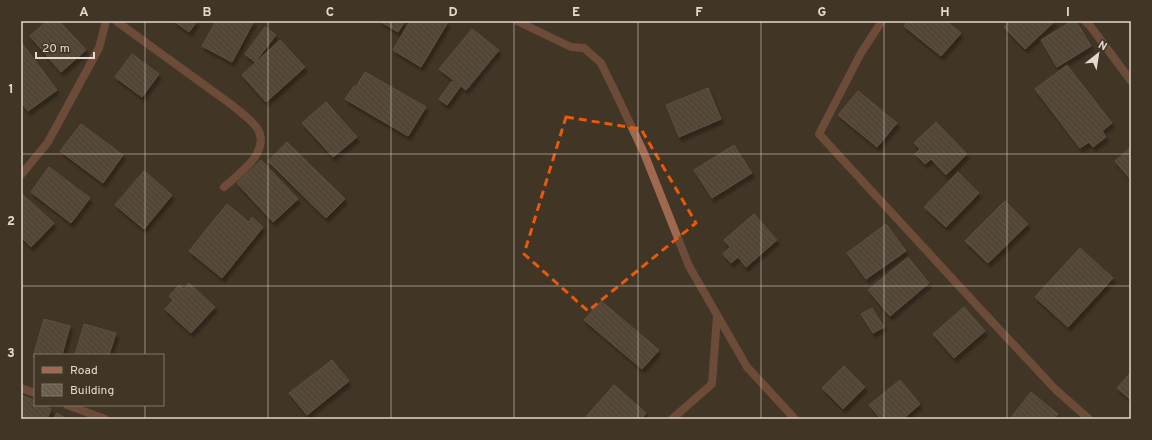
<svg xmlns="http://www.w3.org/2000/svg" width="1152" height="440" viewBox="0 0 1152 440" font-family="Overpass,sans-serif">
	<style>
		.building { fill: url(#building-back-hatch); stroke: #7e7160; filter: url(#shadow) }
		.lines { fill: none; stroke-linecap: round; stroke-linejoin: round }
		.street { stroke: #9f694f; stroke-width: 8 }
		.marked { fill: none; stroke: #e8590c; stroke-width: 3; stroke-dasharray: 8 5; stroke-linejoin: round }
		.grid { fill: none; stroke: #e2dad1; stroke-width: 1; stroke-opacity: 0.55 }
		.neatline { fill: none; stroke: #e2dad1; stroke-width: 1.5 }
		.grid-label { font-size: 13px; text-anchor: middle; font-weight: bold; fill: #e2dad1 }
	</style>
	<defs>
		<pattern id="building-back-hatch" width="6" height="6" patternUnits="userSpaceOnUse"><rect width="6" height="6" fill="#685c4b"/><path d="M-1 5l2 2M0 0l6 6M5-1l2 2" fill="none" stroke="#7d7364"/></pattern>
		<filter id="shadow"><feDropShadow dx="2.5" dy="4.5" stdDeviation="1" flood-color="#0009"/></filter>
	</defs>
	<rect width="100%" height="100%" fill="#413526"/>
	<g class="building">
		<path d="M47,21H59L86,50L61,72L30,36Z"/>
		<path d="M174,21H197L189,32Z"/>
		<path d="M216,21H254L232,62L202,46Z"/>
		<path d="M380,21H405L398,32Z"/>
		<path d="M410,21H446L448,22L421,67L393,50Z"/>
		<path d="M908,21H946L961,33L941,56L904,26Z"/>
		<path d="M1010,21H1055L1025,49L1004,27Z"/>
		<path d="M1072,21H1076L1091,46L1057,67L1041,40Z"/>
		<path d="M265,27L276,35L255,62L245,54Z"/>
		<path d="M472,29L499,50L466,90L439,69Z"/>
		<path d="M280,40L305,67L266,102L242,75Z"/>
		<path d="M21,42L57,90L28,111L21,102Z"/>
		<path d="M132,54L159,74L142,97L115,77Z"/>
		<path d="M1067,65L1112,123L1102,131L1106,137L1093,147L1089,142L1080,148L1035,89Z"/>
		<path d="M365,72L426,107L408,136L345,99L354,86L356,87Z"/>
		<path d="M452,81L460,87L447,105L439,99Z"/>
		<path d="M708,88L721,119L679,137L666,105Z"/>
		<path d="M858,91L897,123L877,147L838,115Z"/>
		<path d="M326,102L357,137L333,157L302,123Z"/>
		<path d="M936,122L967,154L946,175L931,159L925,164L915,154L920,149L914,143Z"/>
		<path d="M81,124L123,155L103,183L60,151Z"/>
		<path d="M287,142L345,199L326,218L268,161Z"/>
		<path d="M734,145L752,173L712,198L694,170Z"/>
		<path d="M1131,147V180L1115,161Z"/>
		<path d="M261,160L298,199L273,222L237,183Z"/>
		<path d="M49,167L90,198L71,223L31,192Z"/>
		<path d="M144,171L172,195L144,229L115,205Z"/>
		<path d="M958,172L979,193L946,227L924,207Z"/>
		<path d="M21,193L54,223L31,247L21,237Z"/>
		<path d="M1005,201L1028,224L988,263L965,241Z"/>
		<path d="M227,204L249,222L252,217L263,227L222,278L189,251Z"/>
		<path d="M754,214L777,240L746,267L738,257L731,263L723,254L730,247L724,240Z"/>
		<path d="M886,224L906,251L866,279L847,253Z"/>
		<path d="M1080,248L1113,278L1068,327L1035,297Z"/>
		<path d="M908,257L929,283L890,316L868,290Z"/>
		<path d="M189,283L215,307L191,333L165,309L173,300L169,296L179,285L184,289Z"/>
		<path d="M601,301L659,350L642,369L584,320Z"/>
		<path d="M964,307L985,331L954,358L933,334Z"/>
		<path d="M872,308L884,327L873,333L861,314Z"/>
		<path d="M44,319L70,326L62,355H35V358L33,357Z"/>
		<path d="M84,324L116,333L109,355H75Z"/>
		<path d="M332,360L349,381L307,415L289,393Z"/>
		<path d="M844,366L865,387L843,409L822,388Z"/>
		<path d="M1131,372V400L1117,388Z"/>
		<path d="M900,380L920,404L903,419H881L869,405Z"/>
		<path d="M614,385L646,413L641,419H584Z"/>
		<path d="M1031,392L1058,414L1054,419H1010Z"/>
		<path d="M21,395L35,401V405H43L51,409L47,419H21Z"/>
		<path d="M57,413L67,419H54Z"/>
	</g>
	<g class="lines">
		<g class="street">
			<path d="M116,21L232,105C240,112 251,119 257,128C272,151 239,174 224,187"/>
			<path d="M517,21L571,47L584,48L601,63L619,100L644,153L689,266L747,367L795,419"/>
			<path d="M882,21L861,53L819,134L984,313L1056,390L1089,419"/>
			<path d="M1085,21L1091,27L1131,81"/>
			<path d="M21,175L48,142L99,48L106,21"/>
			<path d="M21,388L35,393"/>
			<path d="M67,405L105,419"/>
			<path d="M672,419L712,384L717,316"/>
		</g>
	</g>
	<path d="M0 0H1152V440H0ZM566,117L641,129L696,223L588,311L524,254Z" fill="#413526" fill-opacity=".55" fill-rule="evenodd"/>
	<path class="marked" d="M566,117L641,129L696,223L588,311L524,254Z"/>
	<path class="grid" d="M145,21V355M268,21V419M391,21V419M514,21V419M638,21V419M761,21V419M884,21V419M1007,21V419M21,154H1131M21,286H1131M145,405V419"/>
	<rect width="1152" height="440" fill="none" stroke="#413526" stroke-width="44"/>
	<rect x="34" y="354" width="130" height="52" fill="#413526" stroke="#81776a"/>
	<rect x="42" y="367" width="20" height="6" fill="#9f694f" stroke="#81776a"/>
	<text x="70" y="374" font-size="12" fill="#e2dad1">Road</text>
	<rect x="42" y="384" width="20" height="12" fill="url(#building-back-hatch)" stroke="#81776a"/>
	<text x="70" y="394" font-size="12" fill="#e2dad1">Building</text>
	<g transform="translate(1098 54) rotate(30)" stroke="#413526" stroke-width="3" paint-order="stroke">
	<path d="M0-3L7 15L0 10L-7 15Z" fill="#e2dad1"/>
	<text y="-6" font-size="11" font-weight="bold" text-anchor="middle" fill="#e2dad1">N</text>
	</g>
	<path d="M36 52v6h58v-6" fill="none" stroke="#e2dad1" stroke-width="2"/>
	<text x="42" y="52" font-size="12" fill="#e2dad1" stroke="#413526" stroke-width="3" paint-order="stroke">20 m</text>
	<rect x="22" y="22" width="1108" height="396" class="neatline"/>
	<g class="grid-label">
		<text x="84" y="16">A</text>
		<text x="207" y="16">B</text>
		<text x="330" y="16">C</text>
		<text x="453" y="16">D</text>
		<text x="576" y="16">E</text>
		<text x="699" y="16">F</text>
		<text x="822" y="16">G</text>
		<text x="945" y="16">H</text>
		<text x="1068" y="16">I</text>
		<text x="11" y="93">1</text>
		<text x="11" y="225">2</text>
		<text x="11" y="357">3</text>
	</g>
</svg>
